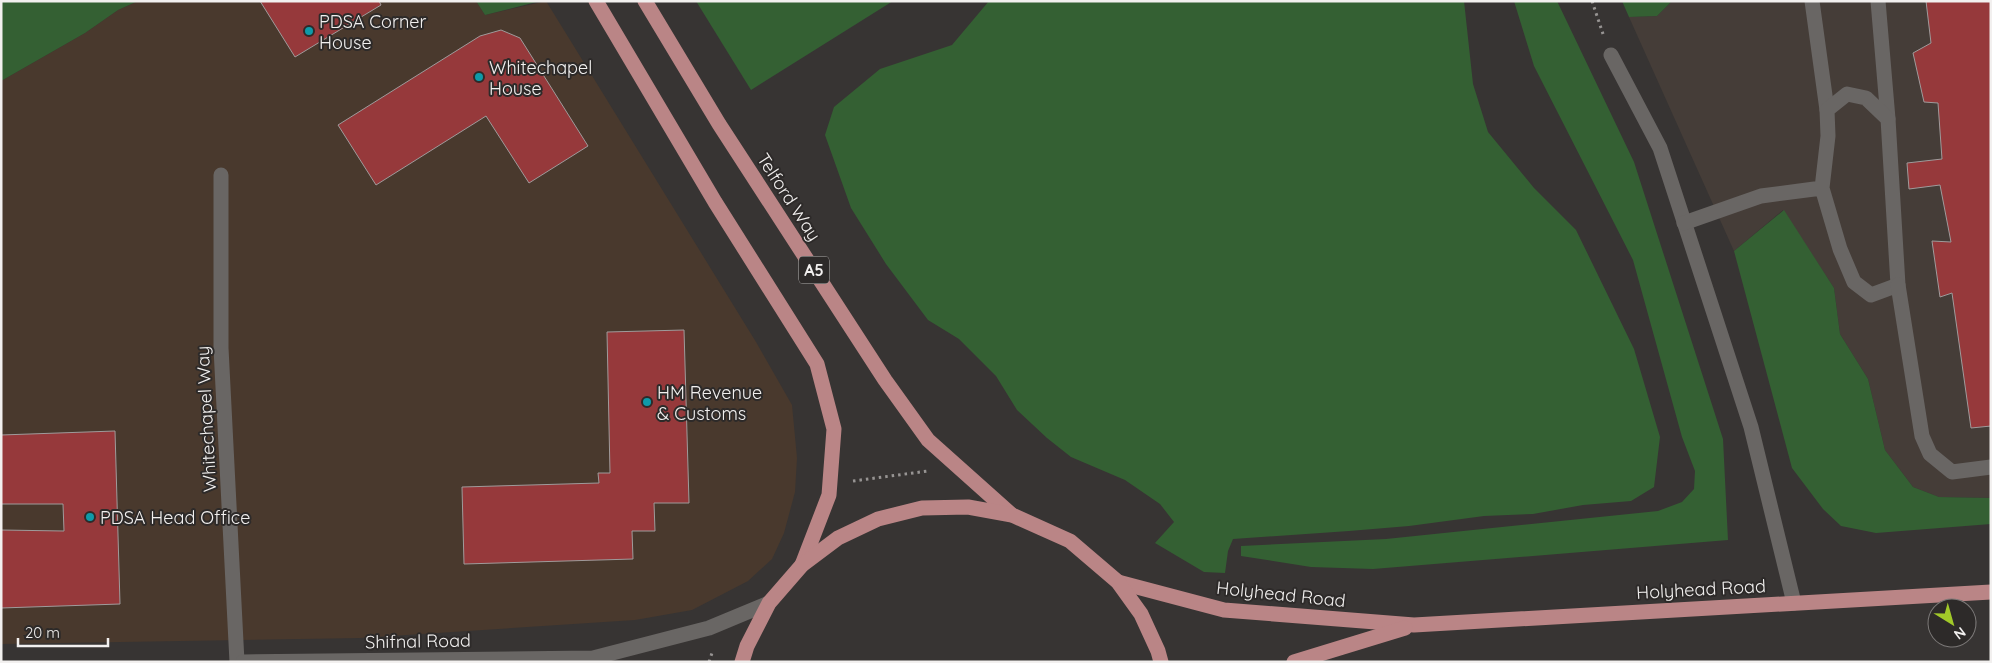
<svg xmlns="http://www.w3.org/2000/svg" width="1992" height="663" viewBox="0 0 1992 663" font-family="Quicksand,sans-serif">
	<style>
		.commercial { fill: #49392d }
		.built { fill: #453d38 }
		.green { fill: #346033 }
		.building { fill: #96393b; stroke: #9f9b9b }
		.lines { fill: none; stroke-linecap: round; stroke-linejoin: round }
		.path { stroke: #979493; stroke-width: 3; stroke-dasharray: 2.5 4; stroke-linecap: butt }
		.minor { stroke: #696664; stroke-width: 15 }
		.major { stroke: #ba8586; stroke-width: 15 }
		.culture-dot { fill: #0f9aa8; stroke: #2d2a29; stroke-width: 2 }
		.labels { text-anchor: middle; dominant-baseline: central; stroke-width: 4; stroke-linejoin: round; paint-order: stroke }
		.shield { fill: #2d2a29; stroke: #b7b5b4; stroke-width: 1 }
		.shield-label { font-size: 16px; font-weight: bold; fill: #f2f0ef }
		.poi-label { font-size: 18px; fill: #f2f0ef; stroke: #2d2a29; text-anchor: start }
		.street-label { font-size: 18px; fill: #f2f0ef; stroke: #2d2a29 }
	</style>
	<rect width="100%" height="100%" fill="#373433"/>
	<path class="commercial" d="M138,1H476L485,15L546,1L756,342L792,405L797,458L795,492L784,533L772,559L748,581L692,610L635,620L360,638L1,644V81L85,33L118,10Z"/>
	<path class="built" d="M1672,1H1991V498L1939,497L1913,487L1885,450L1868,379L1840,334L1834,288L1783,210L1734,251L1629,17L1657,16Z"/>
	<g class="green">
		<path d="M1,1H138L118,10L85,33L1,81Z"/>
		<path d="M476,1H540L485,15Z"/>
		<path d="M696,1H893L751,90Z"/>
		<path d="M989,1H1464L1473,84L1488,132L1534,188L1576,230L1634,349L1660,437L1654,487L1631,501L1583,505L1533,514L1484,516L1409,526L1349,531L1233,539L1228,551L1225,573L1204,572L1155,543L1174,522L1160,504L1125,480L1071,457L1047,438L1017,410L996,376L959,339L928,320L886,264L851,208L825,135L834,107L880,69L952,45Z"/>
		<path d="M1514,1H1557L1634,162L1723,439L1728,540L1373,569L1311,567L1241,556V546L1386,539L1658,511L1682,502L1694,489L1695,471L1682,437L1633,260L1534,66Z"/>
		<path d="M1622,1H1672L1657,16L1629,17Z"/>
		<path d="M1784,210L1834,288L1840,334L1868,379L1885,450L1913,487L1939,497L1991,498V524L1876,533L1841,526L1823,509L1792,468L1734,251Z"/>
	</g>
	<g class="building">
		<path d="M260,1H379L381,5L295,57Z"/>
		<path d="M1926,1H1991V426L1971,428L1952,293L1940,297L1932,241L1951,242L1940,185L1909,189L1907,163L1942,159L1938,103L1924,102L1913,53L1931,43Z"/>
		<path d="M501,30L520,38L588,146L529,183L486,116L376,185L338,125L480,36Z"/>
		<path d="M684,330L689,503H654L655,531H632L633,559L464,564L462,487L599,483L598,473H610L607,332Z"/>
		<path d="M115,431L120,604L1,608V530L64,531L63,504H1V435Z"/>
	</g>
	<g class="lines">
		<g class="path">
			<path d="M1592,1L1603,34"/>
			<path d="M853,481L928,471"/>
			<path d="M709,662L713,650"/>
		</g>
		<g class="minor">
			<path d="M1812,1L1827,110"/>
			<path d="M1878,1L1888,119"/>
			<path d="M1611,55L1660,148L1751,427L1794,603"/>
			<path d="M221,175V348L237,662"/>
			<path d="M1684,223L1761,196L1822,188L1840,249L1854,282L1871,295L1898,285L1888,119L1866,98L1847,94L1827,110L1828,136L1822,188"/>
			<path d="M1898,285L1922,436L1930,454L1952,472L1991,467"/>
			<path d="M243,662L593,658L709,628L769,603"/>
		</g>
		<g class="major">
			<path d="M596,1L715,202L817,364L834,429L829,495L802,565"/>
			<path d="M645,1L719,124L885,380L928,440L1012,515"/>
			<path d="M1118,582L1224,610L1414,625L1991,592"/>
			<path d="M742,662L747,646L769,603L802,565L838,538L878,519L922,508L968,507L1012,515L1070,541L1118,582L1141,614L1158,651L1161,662"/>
			<path d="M1294,662L1405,628"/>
		</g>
	</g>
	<g class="culture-dot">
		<circle cx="309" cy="31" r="5"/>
		<circle cx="479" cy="77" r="5"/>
		<circle cx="647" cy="402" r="5"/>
		<circle cx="90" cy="517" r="5"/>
	</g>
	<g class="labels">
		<rect class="shield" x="799" y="256.5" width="30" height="27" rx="4"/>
		<g class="shield-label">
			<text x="814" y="270">A5</text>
		</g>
		<g class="poi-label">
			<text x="319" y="21">PDSA Corner<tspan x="319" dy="21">House</tspan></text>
			<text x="489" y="67">Whitechapel<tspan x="489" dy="21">House</tspan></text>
			<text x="657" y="392">HM Revenue<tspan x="657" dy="21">&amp; Customs</tspan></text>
			<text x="100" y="517">PDSA Head Office</text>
		</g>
		<g class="street-label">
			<text transform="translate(789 197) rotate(57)">Telford Way</text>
			<text transform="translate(206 419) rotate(-93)">Whitechapel Way</text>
			<text transform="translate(1701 589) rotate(-3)">Holyhead Road</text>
			<text transform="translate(1281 594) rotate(6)">Holyhead Road</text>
			<text transform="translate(418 641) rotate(-1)">Shifnal Road</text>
		</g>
	</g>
	<rect width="1992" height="663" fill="none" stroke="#f2f0ef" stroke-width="5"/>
	<g transform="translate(1952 623) rotate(143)"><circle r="24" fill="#2d2a29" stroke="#7c7978"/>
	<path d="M0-4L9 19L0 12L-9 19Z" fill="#a1c929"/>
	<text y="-8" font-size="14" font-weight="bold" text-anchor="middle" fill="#f2f0ef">N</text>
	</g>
	<path d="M18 638v8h90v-8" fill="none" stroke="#f2f0ef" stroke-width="2.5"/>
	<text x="25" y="638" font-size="15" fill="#f2f0ef" stroke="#2d2a29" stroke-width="4" paint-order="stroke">20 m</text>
</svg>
